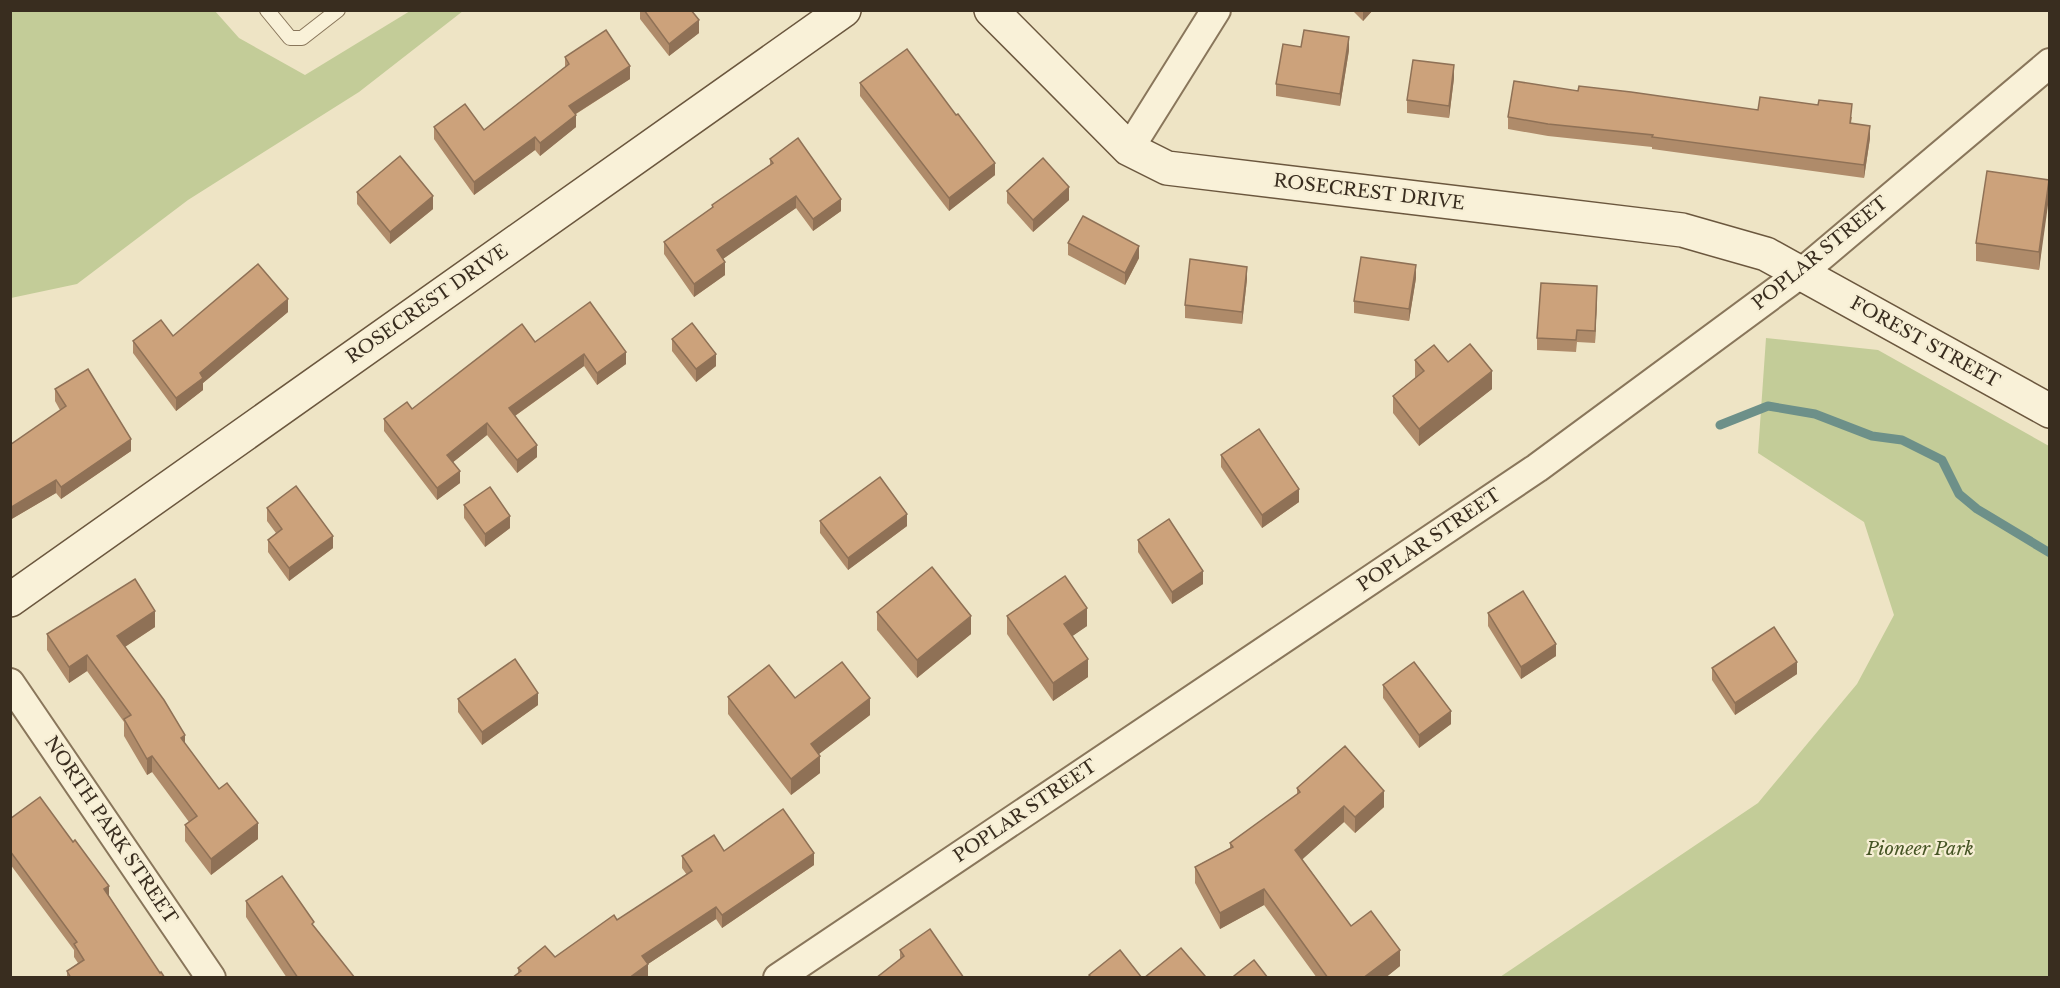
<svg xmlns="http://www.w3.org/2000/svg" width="2060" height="988" viewBox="0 0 2060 988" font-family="'Libre Baskerville',serif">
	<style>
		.green { fill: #c3cc98 }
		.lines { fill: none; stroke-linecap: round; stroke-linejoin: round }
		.stream { stroke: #6d9089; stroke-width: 9 }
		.lane-casing { stroke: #89765b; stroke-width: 16 }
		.street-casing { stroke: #89765b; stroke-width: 32 }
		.secondary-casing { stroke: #6b573e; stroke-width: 36 }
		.lane { stroke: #f9f1d8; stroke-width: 14 }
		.street { stroke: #f9f1d8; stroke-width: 28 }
		.secondary { stroke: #f9f1d8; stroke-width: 33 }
		.wall { fill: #af8b6a }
		.shaded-wall { fill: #8f7156 }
		.building { fill: #cca27b; stroke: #8f7156; stroke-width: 1.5 }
		.labels { text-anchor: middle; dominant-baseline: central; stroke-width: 4.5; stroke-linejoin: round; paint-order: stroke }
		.street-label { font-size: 18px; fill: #392d1f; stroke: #f6eed4 }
		.park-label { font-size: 18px; font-style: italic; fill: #465525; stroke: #f6eed4 }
	</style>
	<rect width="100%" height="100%" fill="#eee4c5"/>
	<g class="green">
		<path d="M10,11H215L239,38L305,75L410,11H463L359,92L188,200L77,284L11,298Z"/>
		<path d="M1766,338L1878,350L2049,446V977H1500L1758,803L1857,684L1894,615L1864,522L1758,453Z"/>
	</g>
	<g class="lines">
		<path class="stream" d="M1720,425L1768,406L1815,414L1872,436L1902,440L1942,460L1959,494L1977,509L2050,553"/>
		<defs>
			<path id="lane" d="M267,10L290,38H302L338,10"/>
			<g id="street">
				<path d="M1129,149L1216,10"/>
				<path d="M10,683L211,978"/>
				<path d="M778,978L1537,468L1800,274L2050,63"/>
			</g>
			<g id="secondary">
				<path d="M991,10L1129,149L1167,168L1682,230L1766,254L2050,411"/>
				<path d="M10,600L844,10"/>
			</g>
		</defs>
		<use href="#lane" class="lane-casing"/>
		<use href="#street" class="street-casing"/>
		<use href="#secondary" class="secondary-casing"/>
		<use href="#lane" class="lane"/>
		<use href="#street" class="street"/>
		<use href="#secondary" class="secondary"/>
	</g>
	<g class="wall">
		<path d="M640,10H691L699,33L669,56L640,19Z"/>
		<path d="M1352,10H1373L1363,21Z"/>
		<path d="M1349,50L1340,106L1276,96V84Z"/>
		<path d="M565,57L630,79L576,114V127L540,156L535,150L474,195L434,139V127L484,130L565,67Z"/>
		<path d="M1454,78L1449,118L1407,113V100Z"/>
		<path d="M860,83L995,175L949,211L860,96Z"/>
		<path d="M1578,91L1758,110L1852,117L1851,123L1870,138L1864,178L1652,149V147L1548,136L1508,129V117Z"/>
		<path d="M770,159L841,211L813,231L796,208L723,259L725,275L694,297L664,254V242L712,208V205L770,165Z"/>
		<path d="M2049,180L2039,270L1976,261V243Z"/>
		<path d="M1007,191L1069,200L1033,232L1007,203Z"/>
		<path d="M357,192L433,209L390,244L357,204Z"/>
		<path d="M1068,243L1139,258L1125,285L1068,255Z"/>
		<path d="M1416,278L1409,321L1354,313V301Z"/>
		<path d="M1247,279L1242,324L1185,318V305Z"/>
		<path d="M1597,298L1595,343L1577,342L1576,352L1537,350V338Z"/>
		<path d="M288,312L203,383V390L176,411L133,353V341L173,336Z"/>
		<path d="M672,339L716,366L696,382L672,351Z"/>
		<path d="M535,342L626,364L597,385L584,366L515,416L537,457L517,473L487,435L453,462L460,483L437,500L384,431V419L412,409Z"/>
		<path d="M1415,360L1448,362L1492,389L1419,446L1393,413V396L1415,378Z"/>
		<path d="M55,389L131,451L61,499L56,493L10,520L60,410L55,401Z"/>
		<path d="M1221,455L1299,502L1262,528L1221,467Z"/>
		<path d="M464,505L510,528L485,547L464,518Z"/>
		<path d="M267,508L333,548L289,581L268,552V540L276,533L267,521Z"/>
		<path d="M820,521L907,526L848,570L820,533Z"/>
		<path d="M1138,540L1203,584L1172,604L1138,552Z"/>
		<path d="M877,612L971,634L917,678L877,630Z"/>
		<path d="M1488,613L1556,656L1521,679L1488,626Z"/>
		<path d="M1007,616L1087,626L1072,636L1088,677L1053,701L1007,634Z"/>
		<path d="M155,627L125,647L185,744L219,789L258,839L211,875L185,841V825L189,822L152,772L147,775L124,736V722L87,671L69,683L47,650V634Z"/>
		<path d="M1712,668L1797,674L1735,715L1712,680Z"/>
		<path d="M1383,685L1451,724L1419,748L1383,698Z"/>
		<path d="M728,697L795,698L870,715L819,754L820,773L791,795L728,714Z"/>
		<path d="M458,699L538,705L482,745L458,712Z"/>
		<path d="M1297,788L1384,807L1355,833L1344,822L1302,859L1351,926L1400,966L1385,978H1317L1264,905L1220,929L1195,883V867L1230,848V843L1297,794Z"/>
		<path d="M10,819L109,896L160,973L165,978H67V971L78,963L74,957V950L10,864Z"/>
		<path d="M724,851L814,865L722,928L716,919L648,964V977L647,978H512L518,973V968L555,957L617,920L687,875L682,868V856Z"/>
		<path d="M246,901L314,926L355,978H287L246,917Z"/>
		<path d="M900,950L964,978L900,959Z"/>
	</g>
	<g class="shaded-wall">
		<path d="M1363,10H1373L1363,21Z"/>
		<path d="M699,20V33L669,56V44Z"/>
		<path d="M1349,37V50L1340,106V94Z"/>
		<path d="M1454,65V78L1449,118V106Z"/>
		<path d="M630,66V79L569,118V106Z"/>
		<path d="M576,115V127L540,156V143Z"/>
		<path d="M1870,126V138L1864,178V165Z"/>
		<path d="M535,137V150L474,195V182Z"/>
		<path d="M995,163V175L949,211V198Z"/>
		<path d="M2049,180V198L2039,270V252Z"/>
		<path d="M1069,187V200L1033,232V220Z"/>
		<path d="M433,196V209L390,244V232Z"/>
		<path d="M796,196V208L717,263V250Z"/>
		<path d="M841,199V211L813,231V219Z"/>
		<path d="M1139,246V258L1125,285V273Z"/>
		<path d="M725,262V275L694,297V284Z"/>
		<path d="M1416,265V278L1409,321V309Z"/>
		<path d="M1247,267V279L1242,324V312Z"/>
		<path d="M1597,286V298L1595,343V331Z"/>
		<path d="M288,299V312L203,383V390L176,411V398L200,373Z"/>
		<path d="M626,352V364L597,385V373Z"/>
		<path d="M584,354V366L509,420V408Z"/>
		<path d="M716,354V366L696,382V369Z"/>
		<path d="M1492,371V389L1419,446V429Z"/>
		<path d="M487,423V435L447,467V455Z"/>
		<path d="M131,439V451L61,499V487Z"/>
		<path d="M537,445V457L517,473V460Z"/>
		<path d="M460,471V483L437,500V488Z"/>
		<path d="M56,480V493L10,520V508Z"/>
		<path d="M1299,489V502L1262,528V515Z"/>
		<path d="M907,514V526L848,570V558Z"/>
		<path d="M510,516V528L485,547V534Z"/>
		<path d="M333,536V548L289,581V568Z"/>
		<path d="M1203,571V584L1172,604V592Z"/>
		<path d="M1087,608V626L1064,642V624Z"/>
		<path d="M155,611V627L117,652V636Z"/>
		<path d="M971,616V634L917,678V660Z"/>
		<path d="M1556,644V656L1521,679V667Z"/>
		<path d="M87,655V671L69,683V667Z"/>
		<path d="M1088,659V677L1053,701V683Z"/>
		<path d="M1797,662V674L1735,715V703Z"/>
		<path d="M538,693V705L482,745V732Z"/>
		<path d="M870,698V715L811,760V744Z"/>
		<path d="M1451,711V724L1419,748V735Z"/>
		<path d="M185,735V751L181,738Z"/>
		<path d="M152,756V772L147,775V759Z"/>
		<path d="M820,756V773L791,795V779Z"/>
		<path d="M1384,791V807L1355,833V817Z"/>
		<path d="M1344,806V822L1295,866V850Z"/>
		<path d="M258,823V839L211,875V859Z"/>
		<path d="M814,853V865L722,928V915Z"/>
		<path d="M109,886V898L104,889Z"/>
		<path d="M1264,889V905L1220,929V913Z"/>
		<path d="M716,907V919L648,964V977L647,978H629L642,956Z"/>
		<path d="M1400,950V966L1385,978H1363Z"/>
	</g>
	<g class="building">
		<path d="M644,10H691L699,20L669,44Z"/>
		<path d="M606,30L630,66L569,106L576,115L540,143L535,137L474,182L434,127L465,104L484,130L569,64L565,57Z"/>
		<path d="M1304,30L1349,37L1340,94L1276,84L1283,44L1301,47Z"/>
		<path d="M907,49L956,115L958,114L995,163L949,198L860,83Z"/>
		<path d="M1413,60L1454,65L1449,106L1407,100Z"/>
		<path d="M1514,81L1578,91L1579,86L1631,92L1758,110L1760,97L1818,105L1819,100L1852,104L1850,123L1870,126L1864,165L1652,137L1653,135L1548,124L1508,117Z"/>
		<path d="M798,138L841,199L813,219L796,196L717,250L725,262L694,284L664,242L713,207L712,205L773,163L770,159Z"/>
		<path d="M400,156L433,196L390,232L357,192Z"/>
		<path d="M1043,158L1069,187L1033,220L1007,191Z"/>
		<path d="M1987,171L2049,180L2039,252L1976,243Z"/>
		<path d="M1083,216L1139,246L1125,273L1068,243Z"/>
		<path d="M1361,257L1416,265L1409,309L1354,301Z"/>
		<path d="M1190,259L1247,267L1242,312L1185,305Z"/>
		<path d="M258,264L288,299L200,373L203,378L176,398L133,341L161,320L173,336Z"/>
		<path d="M1541,283L1597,286L1595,331L1577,330L1576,340L1537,338Z"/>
		<path d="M590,302L626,352L597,373L584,354L509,408L537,445L517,460L487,423L447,455L460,471L437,488L384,419L407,402L412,409L522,324L535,342Z"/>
		<path d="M692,323L716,354L696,369L672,339Z"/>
		<path d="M1470,344L1492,371L1419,429L1393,396L1424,371L1415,360L1434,345L1448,362Z"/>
		<path d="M88,369L131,439L61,487L56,480L10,508V445L66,406L55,389Z"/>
		<path d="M1259,429L1299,489L1262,515L1221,455Z"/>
		<path d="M880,477L907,514L848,558L820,521Z"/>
		<path d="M296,486L333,536L289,568L268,540L282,529L267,508Z"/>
		<path d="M490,487L510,516L485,534L464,505Z"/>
		<path d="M1169,519L1203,571L1172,592L1138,540Z"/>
		<path d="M932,567L971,616L917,660L877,612Z"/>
		<path d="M1065,576L1087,608L1064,624L1088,659L1053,683L1007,616Z"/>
		<path d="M135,579L155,611L117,636L164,700L185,735L181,738L219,789L227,783L258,823L211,859L185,825L197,816L152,756L147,759L124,719L131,715L87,655L69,667L47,634Z"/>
		<path d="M1523,591L1556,644L1521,667L1488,613Z"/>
		<path d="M1774,627L1797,662L1735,703L1712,668Z"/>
		<path d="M515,659L538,693L482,732L458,699Z"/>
		<path d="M842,662L870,698L811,744L820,756L791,779L728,697L769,665L795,698Z"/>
		<path d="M1414,662L1451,711L1419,735L1383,685Z"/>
		<path d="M1345,746L1384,791L1355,817L1344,806L1295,850L1351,926L1371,911L1400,950L1363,978H1328L1264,889L1220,913L1195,867L1233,847L1230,843L1300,792L1297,788Z"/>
		<path d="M40,797L73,842L75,840L109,886L104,889L160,973L161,972L165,978H71L67,971L84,960L74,944L77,942L10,851V819Z"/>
		<path d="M783,809L814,853L722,915L716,907L642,956L648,964L629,978H610L609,977L608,978H512L521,971L518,968L545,946L555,957L614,915L617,920L692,871L682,856L714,835L724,851Z"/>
		<path d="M282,876L314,922L312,924L355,978H298L246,901Z"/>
		<path d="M930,929L964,978H876L904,956L900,950Z"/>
		<path d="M1181,948L1205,976L1203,978H1144Z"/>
		<path d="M1120,950L1142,978H1092L1089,975Z"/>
		<path d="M1254,960L1268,978H1235L1234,976Z"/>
	</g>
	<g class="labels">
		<g class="street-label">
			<text transform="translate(1369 192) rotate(7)">ROSECREST DRIVE</text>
			<text transform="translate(1820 253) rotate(-39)">POPLAR STREET</text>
			<text transform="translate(427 304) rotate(-35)">ROSECREST DRIVE</text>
			<text transform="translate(1925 342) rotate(29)">FOREST STREET</text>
			<text transform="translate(1429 540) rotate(-34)">POPLAR STREET</text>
			<text transform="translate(1025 811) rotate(-34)">POPLAR STREET</text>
			<text transform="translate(111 830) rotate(56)">NORTH PARK STREET</text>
		</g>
		<g class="park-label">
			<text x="1920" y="849">Pioneer Park</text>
		</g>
	</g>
	<rect width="2060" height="988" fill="none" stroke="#392d1f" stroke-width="24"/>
</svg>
